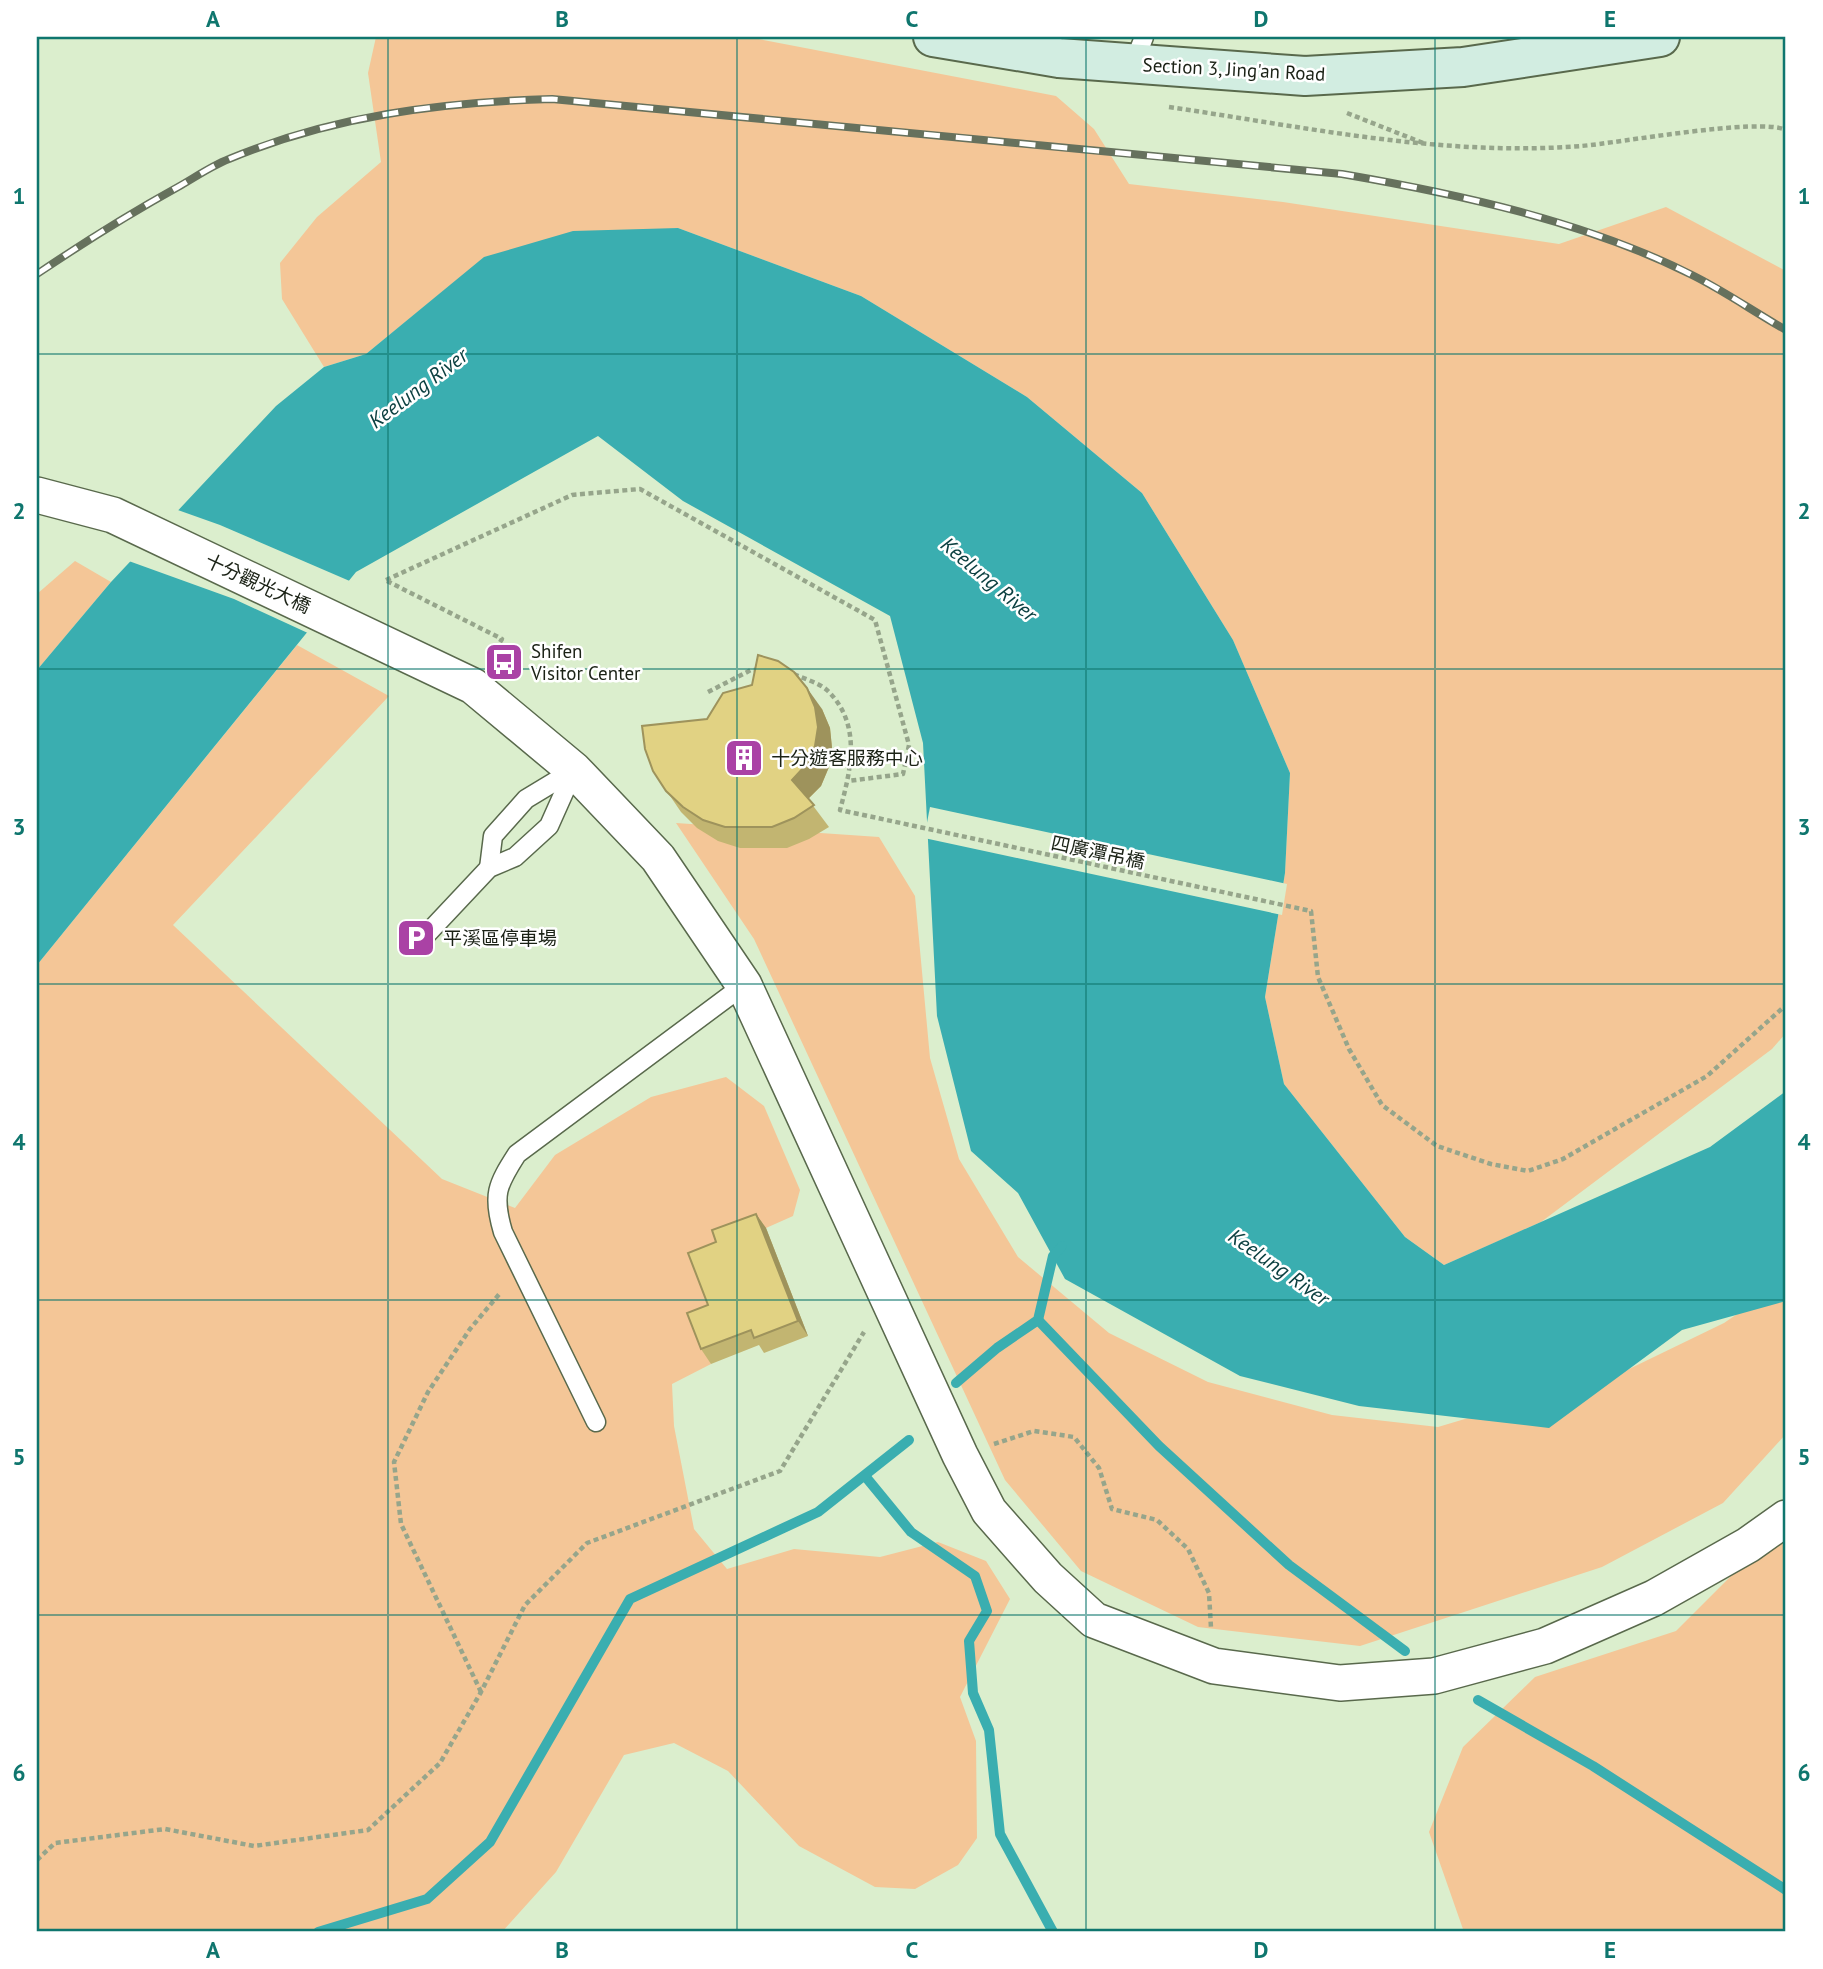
<svg xmlns="http://www.w3.org/2000/svg" width="1823" height="1969" viewBox="0 0 1823 1969" font-family="'PT Sans','Noto Sans TC',sans-serif">
	<style>
		.green { fill: #f4c697 }
		.water { fill: #3aaeb0 }
		.pier { fill: #dbeecd }
		.lines { fill: none; stroke-linecap: round; stroke-linejoin: round }
		.stream { stroke: #3aaeb0; stroke-width: 10 }
		.service-casing { stroke: #59694c; stroke-width: 21 }
		.minor-casing { stroke: #59694c; stroke-width: 38 }
		.secondary-casing { stroke: #59694c; stroke-width: 42 }
		.path { stroke: #96a58b; stroke-width: 4.5; stroke-dasharray: 5 3.5; stroke-linecap: butt }
		.service { stroke: #fff; stroke-width: 18 }
		.minor { stroke: #fff; stroke-width: 35 }
		.secondary { stroke: #d2ede1; stroke-width: 38 }
		.rail-casing { stroke: #66715d; stroke-width: 8 }
		.rail { stroke: #fff; stroke-width: 5; stroke-dasharray: 16; stroke-linecap: butt }
		.wall { fill: #c2b571 }
		.shaded-wall { fill: #9e935c }
		.building { fill: #e1d283; stroke: #9e935c; stroke-width: 2 }
		.grid { fill: none; stroke: #0f766e; stroke-width: 2; stroke-opacity: 0.55 }
		.labels { text-anchor: middle; dominant-baseline: central; stroke-width: 5; stroke-linejoin: round; paint-order: stroke }
		.street-label { font-size: 19px; fill: #1b2216; stroke: #fff }
		.poi-label { font-size: 19px; fill: #1b2216; stroke: #fff; text-anchor: start }
		.water-label { font-size: 21px; font-style: italic; fill: #0c4041; stroke: #fff }
		.neatline { fill: none; stroke: #0f766e; stroke-width: 2.5 }
		.grid-label { font-size: 23px; text-anchor: middle; font-weight: bold; fill: #0f766e }
	</style>
	<rect width="100%" height="100%" fill="#dbeecd"/>
	<g class="green">
		<path d="M376,37H748L1056,96L1094,129L1129,184L1283,202L1559,244L1666,207L1786,271V1033L1772,1049L1541,1222L1444,1265L1405,1237L1284,1084L1265,997L1285,873L1290,773L1233,640L1142,493L1027,397L861,296L678,228L485,257L366,354L324,367L282,299L280,263L317,217L381,162L368,73Z"/>
		<path d="M75,561L111,582L37,670V594Z"/>
		<path d="M297,645L389,696L173,925L442,1179L515,1208L555,1155L651,1097L726,1077L764,1106L800,1190L793,1216L766,1228L718,1319L697,1327L711,1364L672,1384L674,1426L694,1529L727,1569L794,1549L880,1557L938,1542L986,1561L1010,1599L960,1697L976,1741L977,1838L958,1865L915,1889L875,1887L799,1846L728,1771L674,1743L624,1755L556,1872L502,1932H37V965Z"/>
		<path d="M676,823L879,837L915,896L930,1058L959,1159L1018,1257L1109,1333L1208,1382L1332,1415L1438,1427L1625,1371L1724,1323L1786,1281V1434L1723,1503L1602,1567L1360,1646L1198,1627L1081,1571L1005,1480L754,939Z"/>
		<path d="M1786,1521V1932H1464L1429,1832L1463,1747L1535,1677L1676,1631Z"/>
	</g>
	<path class="water" d="M678,228L861,296L1027,397L1142,493L1233,640L1290,773L1285,873L1265,997L1284,1084L1405,1237L1444,1265L1710,1147L1786,1091V1301L1682,1330L1549,1428L1359,1406L1240,1376L1065,1279L1018,1193L971,1151L937,1016L923,743L890,616L683,501L598,436L356,572L37,965V670L111,582L276,406L324,367L366,354L484,257L573,231Z"/>
	<g class="pier">
		<path d="M175,509L220,525L352,582L310,634L234,599L126,560Z"/>
		<path d="M930,807L1287,884L1282,915L924,838Z"/>
	</g>
	<g class="lines">
		<g class="stream">
			<path d="M1038,1320L1159,1446L1289,1565L1405,1651"/>
			<path d="M956,1383L997,1348L1038,1320L1053,1256L1062,1246"/>
			<path d="M865,1476L911,1532L975,1576L987,1611L969,1641L973,1693L989,1730L1000,1834L1053,1932"/>
			<path d="M1478,1700L1593,1766L1786,1890"/>
			<path d="M318,1932L427,1899L490,1842L630,1599L818,1512L909,1440"/>
		</g>
		<defs>
			<g id="service">
				<path d="M1134,63L1144,37"/>
				<path d="M489,868L493,836L526,799L574,770"/>
				<path d="M426,935L489,868L515,857L549,826L574,770"/>
				<path d="M596,1422L503,1232C492,1195 497,1185 517,1154L744,985"/>
			</g>
			<path id="minor" d="M37,495L113,515L473,686L574,770L658,858L744,985L960,1455L989,1511L1048,1578L1094,1620L1214,1666L1340,1683L1434,1676L1545,1646L1654,1598L1748,1545L1786,1518"/>
			<path id="secondary" d="M933,37L1059,58L1305,76L1463,67L1660,37"/>
		</defs>
		<use href="#service" class="service-casing"/>
		<use href="#minor" class="minor-casing"/>
		<use href="#secondary" class="secondary-casing"/>
		<g class="path">
			<path d="M1169,107C1305,127 1443,157 1581,146C1619,143 1759,117 1786,130"/>
			<path d="M1347,113L1423,143"/>
			<path d="M386,580L572,495L640,489L875,620L909,745L903,774L848,781"/>
			<path d="M387,581L502,639L492,655"/>
			<path d="M794,674C804,679 820,683 828,691C862,725 851,769 840,810L1311,911L1318,977L1349,1049L1382,1105L1437,1146L1491,1164L1528,1171L1563,1159L1707,1076L1786,1005"/>
			<path d="M708,692L751,670H761"/>
			<path d="M994,1444L1034,1431L1074,1437L1099,1468L1112,1509L1157,1520L1188,1549L1209,1593L1211,1628"/>
			<path d="M481,1692L401,1524L394,1462L428,1392L470,1329L501,1292"/>
			<path d="M37,1860L55,1843L165,1829L254,1846L368,1830L440,1763L481,1692L525,1605L587,1543L780,1471L864,1332"/>
		</g>
		<use href="#service" class="service"/>
		<use href="#minor" class="minor"/>
		<use href="#secondary" class="secondary"/>
		<defs>
			<path id="rail" d="M37,274C83,243 129,214 178,187C194,178 211,166 229,159C332,116 441,102 552,99L1342,174C1458,194 1584,221 1690,274C1723,290 1754,312 1786,330"/>
		</defs>
		<use href="#rail" class="rail-casing"/>
		<use href="#rail" class="rail"/>
	</g>
	<g class="wall">
		<path d="M822,709L830,728L832,748L829,767L821,786L808,799L829,827L809,839L787,848H740L718,841L697,828L681,812L653,771Z"/>
		<path d="M756,1214L766,1228L808,1336L764,1353L759,1345L711,1364L701,1349L716,1242Z"/>
	</g>
	<g class="shaded-wall">
		<path d="M807,688L822,709L830,728L832,748L829,767L821,786L806,801L792,780Z"/>
		<path d="M756,1214L766,1228L808,1336L798,1321Z"/>
	</g>
	<g class="building">
		<path d="M758,655L778,661L794,672L807,688L815,707L818,727L815,746L806,765L792,780L814,805L794,818L772,827H725L703,820L683,807L666,791L653,771L645,749L642,726L707,719L723,693L752,685Z"/>
		<path d="M756,1214L798,1321L754,1338L751,1330L701,1349L687,1313L708,1305L688,1253L716,1242L712,1230Z"/>
	</g>
	<path class="grid" d="M388,37V1932M737,37V1932M1086,37V1932M1435,37V1932M37,354H1786M37,669H1786M37,984H1786M37,1300H1786M37,1615H1786"/>
	<defs>
		<symbol id="bus-square" viewBox="-11 -11 22 22"><rect x="-9" y="-9" width="18" height="18" rx="4" fill="#aa42a5" stroke="#fff"/><path d="M-5-6H5V4H4V6H2V4H-2V6H-4V4H-5ZM-3.5-4V0h7V-4ZM-3.5 1.2v1.5H-2V1.2ZM2 1.2v1.5H3.5V1.2Z" fill="#fff"/></symbol>
		<symbol id="building-square" viewBox="-11 -11 22 22"><rect x="-9" y="-9" width="18" height="18" rx="4" fill="#aa42a5" stroke="#fff"/><path d="M-4-6H4V6H1V3H-1V6H-4ZM-2.5-4.3h1.7v1.8h-1.7ZM.8-4.3h1.7v1.8H.8ZM-2.5-1h1.7V.8h-1.7ZM.8-1h1.7V.8H.8Z" fill="#fff"/></symbol>
		<symbol id="parking-square" viewBox="-11 -11 22 22"><rect x="-9" y="-9" width="18" height="18" rx="4" fill="#aa42a5" stroke="#fff"/><path d="M-3.5-5.5H1a3.5 3.5 0 0 1 0 7H-1V5.5H-3.5ZM-1-3.4V-.6H.8a1.4 1.4 0 0 0 0-2.8Z" fill="#fff"/></symbol>
	</defs>
	<g fill-rule="evenodd">
		<use href="#bus-square" x="482" y="640" width="44" height="44"/>
		<use href="#building-square" x="722" y="736" width="44" height="44"/>
		<use href="#parking-square" x="394" y="916" width="44" height="44"/>
	</g>
	<g class="labels">
		<g class="street-label">
			<text transform="translate(1234 69) rotate(3)">Section 3, Jing'an Road</text>
			<text transform="translate(258 583) rotate(25)">十分觀光大橋</text>
			<text transform="translate(1098 852) rotate(12)">四廣潭吊橋</text>
		</g>
		<g class="poi-label">
			<text x="531" y="651">Shifen<tspan x="531" dy="22">Visitor Center</tspan></text>
			<text x="771" y="758">十分遊客服務中心</text>
			<text x="443" y="938">平溪區停車場</text>
		</g>
		<g class="water-label">
			<text transform="translate(418 388) rotate(-37)">Keelung River</text>
			<text transform="translate(989 579) rotate(40)">Keelung River</text>
			<text transform="translate(1279 1267) rotate(35)">Keelung River</text>
		</g>
	</g>
	<rect width="1823" height="1969" fill="none" stroke="#ffffff" stroke-width="77"/>
	<rect x="38" y="38" width="1746" height="1892" class="neatline"/>
	<g class="grid-label">
		<text x="213" y="27">A</text>
		<text x="562" y="27">B</text>
		<text x="912" y="27">C</text>
		<text x="1261" y="27">D</text>
		<text x="1610" y="27">E</text>
		<text x="19" y="204">1</text>
		<text x="1804" y="204">1</text>
		<text x="19" y="519">2</text>
		<text x="1804" y="519">2</text>
		<text x="19" y="835">3</text>
		<text x="1804" y="835">3</text>
		<text x="19" y="1150">4</text>
		<text x="1804" y="1150">4</text>
		<text x="19" y="1465">5</text>
		<text x="1804" y="1465">5</text>
		<text x="19" y="1781">6</text>
		<text x="1804" y="1781">6</text>
		<text x="213" y="1958">A</text>
		<text x="562" y="1958">B</text>
		<text x="912" y="1958">C</text>
		<text x="1261" y="1958">D</text>
		<text x="1610" y="1958">E</text>
	</g>
</svg>
